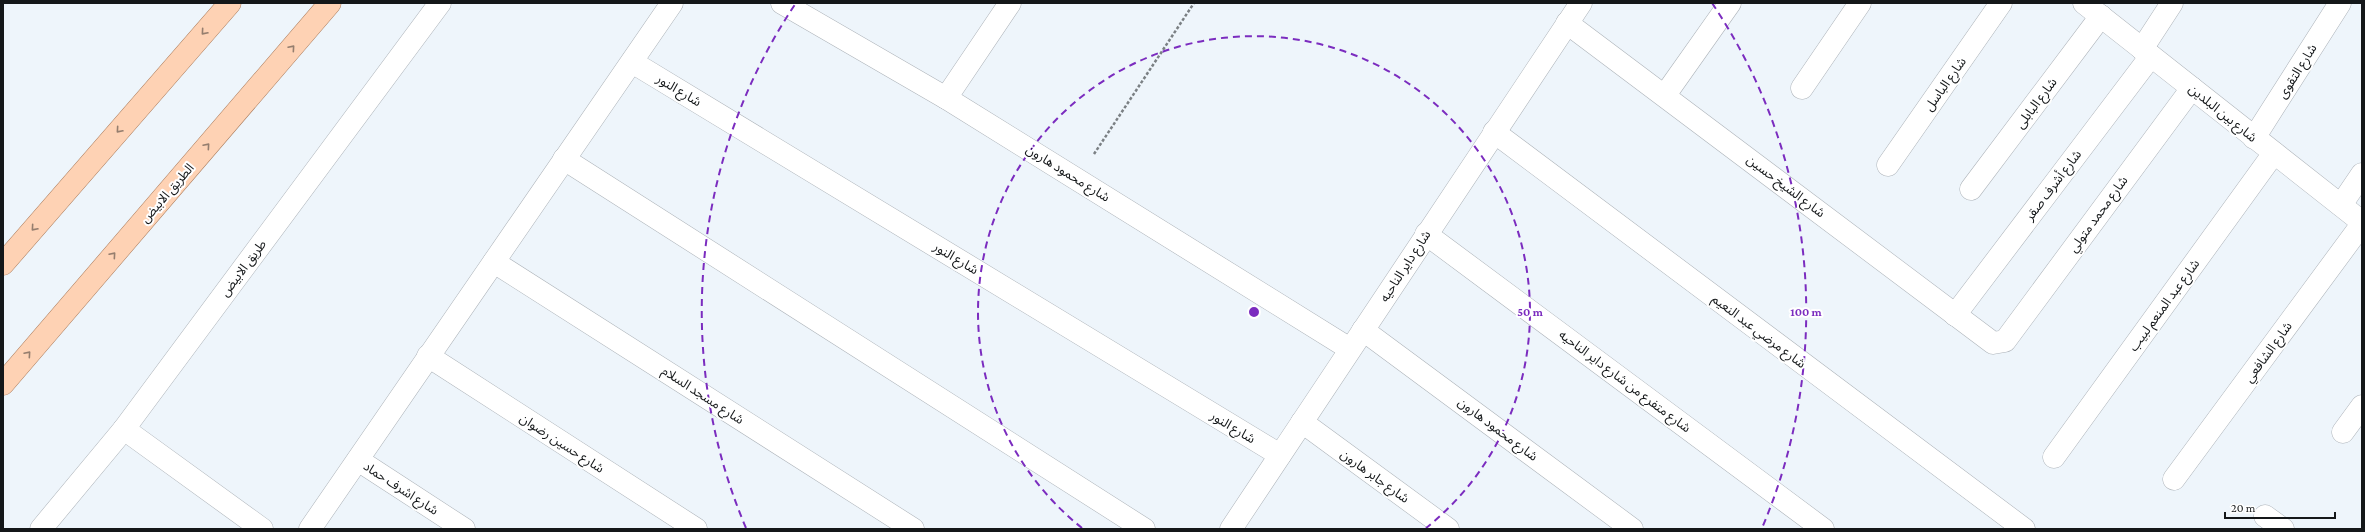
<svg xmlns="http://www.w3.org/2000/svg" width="2365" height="532" viewBox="0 0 2365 532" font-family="'Crimson Pro','Noto Sans Arabic',serif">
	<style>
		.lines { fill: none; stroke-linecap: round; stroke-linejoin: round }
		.minor-casing { stroke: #adb3b9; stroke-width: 23 }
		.primary-casing { stroke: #ab7d5d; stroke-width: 23 }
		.path { stroke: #7b8084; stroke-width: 2.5; stroke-dasharray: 3 2; stroke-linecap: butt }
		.minor { stroke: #fff; stroke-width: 22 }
		.primary { stroke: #fed2b4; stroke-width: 22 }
		.oneway { stroke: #957e6e }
		.ring { fill: none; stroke: #7b2cbf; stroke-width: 2; stroke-dasharray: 7 5 }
		.labels { text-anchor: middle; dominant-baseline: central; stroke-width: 4; stroke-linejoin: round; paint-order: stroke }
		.street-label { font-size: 13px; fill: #141719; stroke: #fff }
		.centre { fill: #7b2cbf; stroke: #fff; stroke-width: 2 }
		.ring-label { font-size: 12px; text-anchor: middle; font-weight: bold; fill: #7b2cbf; stroke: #fff; stroke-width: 4; stroke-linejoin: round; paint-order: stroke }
	</style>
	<rect width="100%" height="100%" fill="#eef5fb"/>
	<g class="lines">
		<defs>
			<g id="minor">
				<path d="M782,3L946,98L1350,349"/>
				<path d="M2084,3L2362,222"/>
				<path d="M1567,23L1993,343L2005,341L2192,88"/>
				<path d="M2142,49L2172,3"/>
				<path d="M632,62L1280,455"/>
				<path d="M1802,88L1860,3"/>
				<path d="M1665,95L1730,3"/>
				<path d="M946,98L1010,3"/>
				<path d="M1494,132L2024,529"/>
				<path d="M2254,138L2340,3"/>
				<path d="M564,159L1144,529"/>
				<path d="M1888,165L2001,3"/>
				<path d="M1971,189L2101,16"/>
				<path d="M2341,205L2362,174"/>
				<path d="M1426,234L1823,529"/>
				<path d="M494,262L913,529"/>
				<path d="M1955,315L2151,56"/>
				<path d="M1363,330L1632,529"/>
				<path d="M428,356L696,529"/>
				<path d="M1302,422L1448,529"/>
				<path d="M124,429L262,529"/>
				<path d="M2343,432L2362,406"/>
				<path d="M2054,457L2274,153"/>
				<path d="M358,460L464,529"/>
				<path d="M2174,479L2362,224"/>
				<path d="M2265,516L2283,529"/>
				<path d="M41,529L124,429L440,3"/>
				<path d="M310,529L672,3"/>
				<path d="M1231,529L1581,3"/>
			</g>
			<g id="primary">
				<path d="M3,264L230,3"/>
				<path d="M3,384L330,3"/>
			</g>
		</defs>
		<use href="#minor" class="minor-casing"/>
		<use href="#primary" class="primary-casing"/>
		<path class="path" d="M1094,154L1194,3"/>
		<use href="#minor" class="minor"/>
		<use href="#primary" class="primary"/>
	</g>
	<defs><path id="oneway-chevron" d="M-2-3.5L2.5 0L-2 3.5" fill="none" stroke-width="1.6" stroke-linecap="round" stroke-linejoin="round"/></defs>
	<g class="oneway">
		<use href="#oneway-chevron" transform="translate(204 32) rotate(131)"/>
		<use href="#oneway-chevron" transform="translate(292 48) rotate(-49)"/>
		<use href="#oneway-chevron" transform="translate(119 130) rotate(131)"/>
		<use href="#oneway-chevron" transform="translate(207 146) rotate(-49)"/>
		<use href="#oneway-chevron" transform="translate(34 228) rotate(131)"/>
		<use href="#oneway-chevron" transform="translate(113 255) rotate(-49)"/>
		<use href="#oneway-chevron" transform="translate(28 354) rotate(-49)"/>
	</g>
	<g class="ring">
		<path d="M1082 528A276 276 0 1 1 1426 528"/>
		<path d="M746 528A552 552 0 0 1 796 3M1712 3A552 552 0 0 1 1762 528"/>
	</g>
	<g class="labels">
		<g class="street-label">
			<text transform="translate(2297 71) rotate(-58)">شارع التقوى</text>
			<text transform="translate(1945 84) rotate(-55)">شارع الباسل</text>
			<text transform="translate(679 90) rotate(31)">شارع النور</text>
			<text transform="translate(2036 103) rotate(-53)">شارع البابلى</text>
			<text transform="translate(2223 113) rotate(39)">شارع بين البلدين</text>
			<text transform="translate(1068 173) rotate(32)">شارع محمود هارون</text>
			<text transform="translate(2053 185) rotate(-53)">شارع أشرف صقر</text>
			<text transform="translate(1786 186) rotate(37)">شارع الشيخ حسين</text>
			<text transform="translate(167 193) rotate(-49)">الطريق الابيض</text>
			<text transform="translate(2098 214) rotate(-54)">شارع محمد متولي</text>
			<text transform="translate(956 258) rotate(31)">شارع النور</text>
			<text transform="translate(1405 266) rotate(-57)">شارع داير الناحيه</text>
			<text transform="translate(243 268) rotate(-53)">طريق الابيض</text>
			<text transform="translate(2164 305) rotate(-54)">شارع عبد المنعم لبيب</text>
			<text transform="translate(1759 331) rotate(37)">شارع مرضي عبد النعيم</text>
			<text transform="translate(2268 352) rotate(-54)">شارع الشافعي</text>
			<text transform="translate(1625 381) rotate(37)">شارع متفرع من شارع داير الناحيه</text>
			<text transform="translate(703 395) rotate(33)">شارع مسجد السلام</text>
			<text transform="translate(1233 427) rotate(31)">شارع النور</text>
			<text transform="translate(1498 429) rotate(37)">شارع محمود هارون</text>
			<text transform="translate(562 443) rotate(33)">شارع حسين رضوان</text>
			<text transform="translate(1375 476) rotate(36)">شارع جابر هارون</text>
			<text transform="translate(401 488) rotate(33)">شارع اشرف حماد</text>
		</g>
	</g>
	<circle cx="1254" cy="312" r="6" class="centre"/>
	<g class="ring-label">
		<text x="1530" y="316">50 m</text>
		<text x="1806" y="316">100 m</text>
	</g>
	<rect width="2365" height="532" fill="none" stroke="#141719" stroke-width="8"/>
	<path d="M2225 512v6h110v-6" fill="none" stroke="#141719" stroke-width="2"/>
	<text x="2231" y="512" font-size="12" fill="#141719" stroke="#ffffff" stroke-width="3" paint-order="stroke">20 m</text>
</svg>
